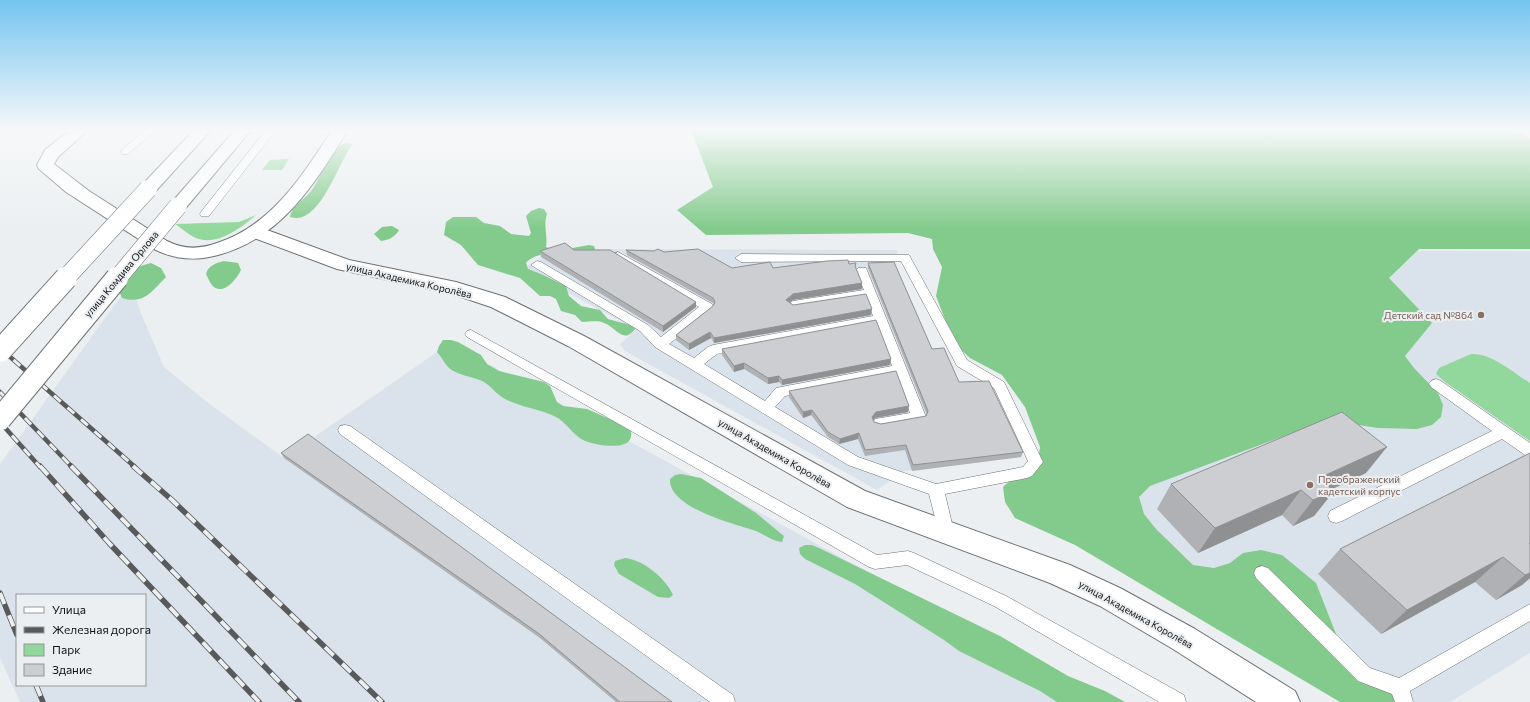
<svg xmlns="http://www.w3.org/2000/svg" width="1530" height="702" viewBox="0 0 1530 702" font-family="Commissioner,sans-serif">
	<style>
		.built { fill: #dae3eb; fill-rule: evenodd }
		.green { fill: #92d79b }
		.forest { fill: #83cb8d }
		.lines { fill: none; stroke-linecap: round; stroke-linejoin: round }
		.lane-casing { stroke: #6e7173; stroke-width: 1 }
		.street-casing { stroke: #6e7173; stroke-width: 2 }
		.secondary-casing { stroke: #6e7173; stroke-width: 2 }
		.lane { fill: #fff; fill-rule: evenodd }
		.street { fill: #fff; fill-rule: evenodd }
		.secondary { fill: #fff; fill-rule: evenodd }
		.rail-far1-casing { stroke: #57595a; stroke-width: 4.5 }
		.rail-casing { stroke: #57595a; stroke-width: 5.5 }
		.rail-far1 { stroke: #eceff1; stroke-width: 3; stroke-dasharray: 9; stroke-linecap: butt }
		.rail { stroke: #eceff1; stroke-width: 4; stroke-dasharray: 12; stroke-linecap: butt }
		.secondary-bridge-far1-casing { stroke: #6e7173; stroke-width: 19; stroke-linecap: butt }
		.secondary-bridge-casing { stroke: #6e7173; stroke-width: 24; stroke-linecap: butt }
		.secondary-bridge-far1 { stroke: #fff; stroke-width: 18 }
		.secondary-bridge { stroke: #fff; stroke-width: 22 }
		.wall { fill: #afb1b4 }
		.shaded-wall { fill: #8f9092 }
		.building { fill: #ccced1; stroke: #8f9092 }
		.education-dot { fill: #8d6e63; stroke: #eceff1; stroke-width: 1.5 }
		.labels { text-anchor: middle; dominant-baseline: central; stroke-width: 4; stroke-linejoin: round; paint-order: stroke }
		.street-label { font-size: 10px; fill: #111213; stroke: #eceff1 }
		.education-label { font-size: 10px; fill: #785e54; stroke: #eceff1; text-anchor: end }
	</style>
	<rect width="100%" height="100%" fill="#eceff1"/>
	<g class="built">
		<path d="M566,249L898,250L893,267L931,355L958,388L987,385L1021,457L904,471L877,490L625,351L620,344L636,330L523,268L546,255Z"/>
		<path d="M947,250L1530,251V653L1450,702H1354L1176,591Z"/>
		<path d="M131,282L140,311L164,367L207,402L284,458L450,343L1105,702H20L0,658V464ZM17,595H145V685H17Z"/>
	</g>
	<g class="green">
		<path d="M289,159L282,170H262L270,160Z"/>
		<path d="M256,215C242,227 219,245 199,239C191,237 183,229 175,224L239,222Z"/>
		<path d="M1471,354C1492,353 1512,372 1530,383V441L1445,382L1436,374L1439,368Z"/>
	</g>
	<g class="forest">
		<path d="M691,130H1517L1530,139V249H1419L1389,278L1432,323L1405,356L1414,368L1438,393L1443,405L1441,417L1432,425L1417,429L1378,428L1358,425L1303,429L1150,486L1139,497L1144,514L1156,529L1193,565L1214,568L1230,563L1243,553L1261,550L1282,555L1316,583L1338,639L1408,702H1340L1075,545L1015,518L1005,502L1003,487L1039,454L1040,447L1025,407L1002,375L970,358L954,343L936,296L942,267L933,249L932,239L908,233L706,235L677,210L713,187Z"/>
		<path d="M345,143L353,144C338,162 320,227 290,217C291,207 305,199 311,191C322,176 328,151 345,143Z"/>
		<path d="M539,208L544,209L547,214C543,226 548,235 546,247L556,251L589,245L594,246L595,249L594,252C578,252 536,249 526,263L528,269L541,274L566,286L569,296L581,306L600,310L608,319L634,326L635,329C623,345 616,327 604,323C598,320 589,322 582,322L575,315L561,311L556,299L550,296H540L520,278L478,265L461,245L444,235L446,222L453,217H476L484,223L500,226L511,234L529,236L531,233L526,216L531,211Z"/>
		<path d="M392,226L399,230C395,237 389,240 381,241L374,234L382,227Z"/>
		<path d="M224,261L238,263L241,270C237,278 225,295 214,287C211,285 208,278 206,274C208,265 217,263 224,261Z"/>
		<path d="M151,263L161,268L166,277C152,291 144,305 122,298L119,291C128,273 130,268 151,263Z"/>
		<path d="M443,340H451L458,342L481,355L487,364L499,371L544,382L550,386L557,402L563,406L587,409L630,428C639,453 598,446 585,441C573,436 567,422 554,416C539,409 520,407 505,399C497,395 492,387 484,382C473,376 457,376 448,367C444,363 441,356 437,352L439,346Z"/>
		<path d="M681,474L701,478L756,513L784,536L782,542C772,541 765,535 756,531C735,524 668,508 670,479L675,475Z"/>
		<path d="M805,545H812L819,548L1000,636L1068,676L1105,691L1125,702H1057L1040,691L959,651L944,640L855,584L805,559L800,554L799,548Z"/>
		<path d="M625,558C644,560 665,578 673,595L669,598L658,597L619,574L614,565L615,561Z"/>
	</g>
	<g class="lines">
		<defs>
			<g id="lane">
				<path d="M145,130H156L128,154H122L120,152L122,150Z"/>
				<path d="M266,130H276L209,216H201L200,214L201,212Z"/>
				<path d="M618,252L712,304L714,307L712,310L669,344L694,358L708,347L713,345L873,316L866,298L793,309L787,305L793,301L864,290L856,271L858,268H866L926,417L924,421L880,428L875,427L873,423L875,419L910,413L896,375L785,396L775,407L858,457L936,484L1023,467L1028,461L994,388L957,366L901,261L741,262L735,258L741,254L909,255L967,360L1004,382L1043,462L1032,476L1027,478L945,494L954,532L952,537L946,539L940,537L929,494L848,465L655,347L640,331L531,265L537,261L541,262L648,325L661,337L699,307L614,257L612,255ZM876,324L892,366L781,387L776,388L765,401L704,364L717,354Z"/>
				<path d="M471,330L877,555L908,551L914,553L1006,596L1184,695L1186,702H1159L994,606L907,565L875,569L869,567L467,337L465,334L467,331Z"/>
				<path d="M1436,379L1441,381L1530,443V457L1525,455L1502,439L1342,521L1336,523L1330,521L1328,516L1330,511L1492,431L1431,387L1429,384L1431,381Z"/>
				<path d="M345,425L350,426L733,695L735,702H710L340,434L338,430L340,426Z"/>
				<path d="M1262,566L1268,568L1370,668L1399,678L1530,604V621L1410,691L1413,702H1395L1392,694L1358,681L1256,578L1254,573L1256,568Z"/>
			</g>
			<path id="street" d="M256,226L349,260L456,282L505,297L584,336L865,491L1070,565L1120,588L1195,629L1295,691L1300,702H1256L1173,649L1100,606L1050,583L847,507L568,346L491,307L452,294L337,269L249,236L247,232L249,228Z"/>
			<g id="secondary">
				<path d="M70,130H88L58,157L54,164L89,191L167,241C184,250 200,249 217,243C272,225 302,176 332,130H348C315,183 282,238 218,255C196,261 175,260 154,249L66,192L39,169L37,165L45,150Z"/>
				<path d="M194,130H211L154,193L148,194L142,193L139,189L142,185Z"/>
				<path d="M235,130H251L184,210L178,211L172,210L169,206L172,202Z"/>
			</g>
		</defs>
		<use href="#lane" class="lane-casing"/>
		<use href="#street" class="street-casing"/>
		<use href="#secondary" class="secondary-casing"/>
		<use href="#lane" class="lane"/>
		<use href="#street" class="street"/>
		<use href="#secondary" class="secondary"/>
		<defs>
			<g id="rail-far1">
				<path d="M0,348L135,467"/>
				<path d="M0,392L72,467"/>
				<path d="M0,422L40,467"/>
			</g>
			<g id="rail">
				<path d="M40,466L109,543L259,702"/>
				<path d="M71,466L299,702"/>
				<path d="M133,466L172,500L382,702"/>
				<path d="M0,593L17,635"/>
				<path d="M36,685L43,702"/>
			</g>
		</defs>
		<use href="#rail-far1" class="rail-far1-casing"/>
		<use href="#rail" class="rail-casing"/>
		<use href="#rail-far1" class="rail-far1"/>
		<use href="#rail" class="rail"/>
		<defs>
			<g id="secondary-bridge-far1">
				<path d="M65,279L148,189"/>
				<path d="M117,279L178,206"/>
			</g>
			<g id="secondary-bridge">
				<path d="M0,351L66,278"/>
				<path d="M0,419L117,278"/>
			</g>
		</defs>
		<use href="#secondary-bridge-far1" class="secondary-bridge-far1-casing"/>
		<use href="#secondary-bridge" class="secondary-bridge-casing"/>
		<use href="#secondary-bridge-far1" class="secondary-bridge-far1"/>
		<use href="#secondary-bridge" class="secondary-bridge"/>
	</g>
	<g class="wall">
		<path d="M574,250L696,302V307L663,332L541,257L540,251Z"/>
		<path d="M626,250L664,252L732,268H773L849,264L856,268L862,289L793,300L789,302L793,305L871,315L714,343L711,338L689,350L676,340V335L713,306L714,304L713,303L627,255Z"/>
		<path d="M868,263L932,349L959,382L1023,452L1021,457L912,471L905,450L865,456L858,439L839,444L828,437L811,415L803,418L789,397V391L908,412L875,418L873,420L874,422L881,424L926,416L927,415L868,268Z"/>
		<path d="M722,349L891,359L890,365L782,385L779,382L768,384L744,369L734,372L722,355Z"/>
		<path d="M281,453L672,702H616L540,638L284,458Z"/>
		<path d="M1530,453V578L1522,585L1496,600L1475,582L1381,634L1318,574L1340,549Z"/>
		<path d="M1366,473L1332,489L1334,491L1314,516L1293,526L1282,515L1198,553L1157,509L1171,484Z"/>
	</g>
	<g class="shaded-wall">
		<path d="M862,283V289L793,300L786,305V300L793,294Z"/>
		<path d="M696,302V307L663,332V326Z"/>
		<path d="M872,309L871,315L714,343V338Z"/>
		<path d="M710,332L711,338L689,350V344Z"/>
		<path d="M891,359L890,365L782,385V380Z"/>
		<path d="M744,363V369L734,372V366Z"/>
		<path d="M779,376V382L768,384V378Z"/>
		<path d="M909,406L908,412L875,418L872,422V417L876,412Z"/>
		<path d="M812,410L811,415L803,418V412Z"/>
		<path d="M859,433L858,439L839,444L840,439Z"/>
		<path d="M1387,447L1366,473L1311,499L1319,478Z"/>
		<path d="M1301,490L1282,515L1198,553L1215,528Z"/>
		<path d="M1334,491L1314,516L1293,526L1313,500Z"/>
		<path d="M1503,557L1475,582L1381,634L1407,610Z"/>
		<path d="M1530,573V578L1522,585L1496,600L1525,575Z"/>
	</g>
	<g class="building">
		<path d="M565,243L574,250H610L696,302L663,326L540,251Z"/>
		<path d="M658,249L664,252L698,249L732,268L770,262L773,268L827,261L848,260L849,264L856,263L855,266L862,283L793,294L786,300L793,305L866,294L872,309L714,338L710,332L689,344L676,335L713,306L715,302L713,298L626,250L654,251Z"/>
		<path d="M894,262L932,349L944,348L959,382L989,381L1023,452L913,465L906,445L865,450L859,433L840,439L828,432L812,410L803,412L789,391L896,371L909,406L876,412L872,417L874,422L881,424L926,416L928,411L868,263Z"/>
		<path d="M876,320L891,359L782,380L779,376L768,378L744,363L734,366L722,349Z"/>
		<path d="M1342,412L1387,447L1319,478L1334,491L1313,500L1301,490L1215,528L1171,484Z"/>
		<path d="M308,434L672,702H620L538,633L281,453Z"/>
		<path d="M1530,453V543H1529L1530,544V573L1525,575L1503,557L1407,610L1340,549Z"/>
	</g>
	<linearGradient id="sky" x2="0" y2="1"><stop stop-color="#74c5f0"/><stop offset="0.57" stop-color="#f6f8f9"/><stop offset="1" stop-color="#f6f8f9" stop-opacity="0"/></linearGradient>
	<rect width="1530" height="228" fill="url(#sky)"/>
	<g class="education-dot">
		<circle cx="1481" cy="315" r="4"/>
		<circle cx="1310" cy="485" r="4"/>
	</g>
	<g class="labels">
		<g class="street-label">
			<text transform="translate(121 274) rotate(-50)">улица Комдива Орлова</text>
			<text transform="translate(409 280) rotate(13)">улица Академика Королёва</text>
			<text transform="translate(775 453) rotate(30)">улица Академика Королёва</text>
			<text transform="translate(1136 614) rotate(29)">улица Академика Королёва</text>
		</g>
		<g class="education-label">
			<text x="1473" y="315">Детский сад №864</text>
			<text x="1318" y="479" text-anchor="start">Преображенский<tspan x="1318" dy="12">кадетский корпус</tspan></text>
		</g>
	</g>
	<rect x="16" y="594" width="130" height="92" fill="#eceff1" stroke="#949798"/>
	<rect x="24" y="607" width="20" height="6" fill="#ffffff" stroke="#949798"/>
	<text x="52" y="614" font-size="12" fill="#111213">Улица</text>
	<rect x="24" y="627" width="20" height="6" fill="#57595a" stroke="#949798"/>
	<text x="52" y="634" font-size="12" fill="#111213">Железная дорога</text>
	<rect x="24" y="644" width="20" height="12" fill="#92d79b" stroke="#949798"/>
	<text x="52" y="654" font-size="12" fill="#111213">Парк</text>
	<rect x="24" y="664" width="20" height="12" fill="#ccced1" stroke="#949798"/>
	<text x="52" y="674" font-size="12" fill="#111213">Здание</text>
</svg>
